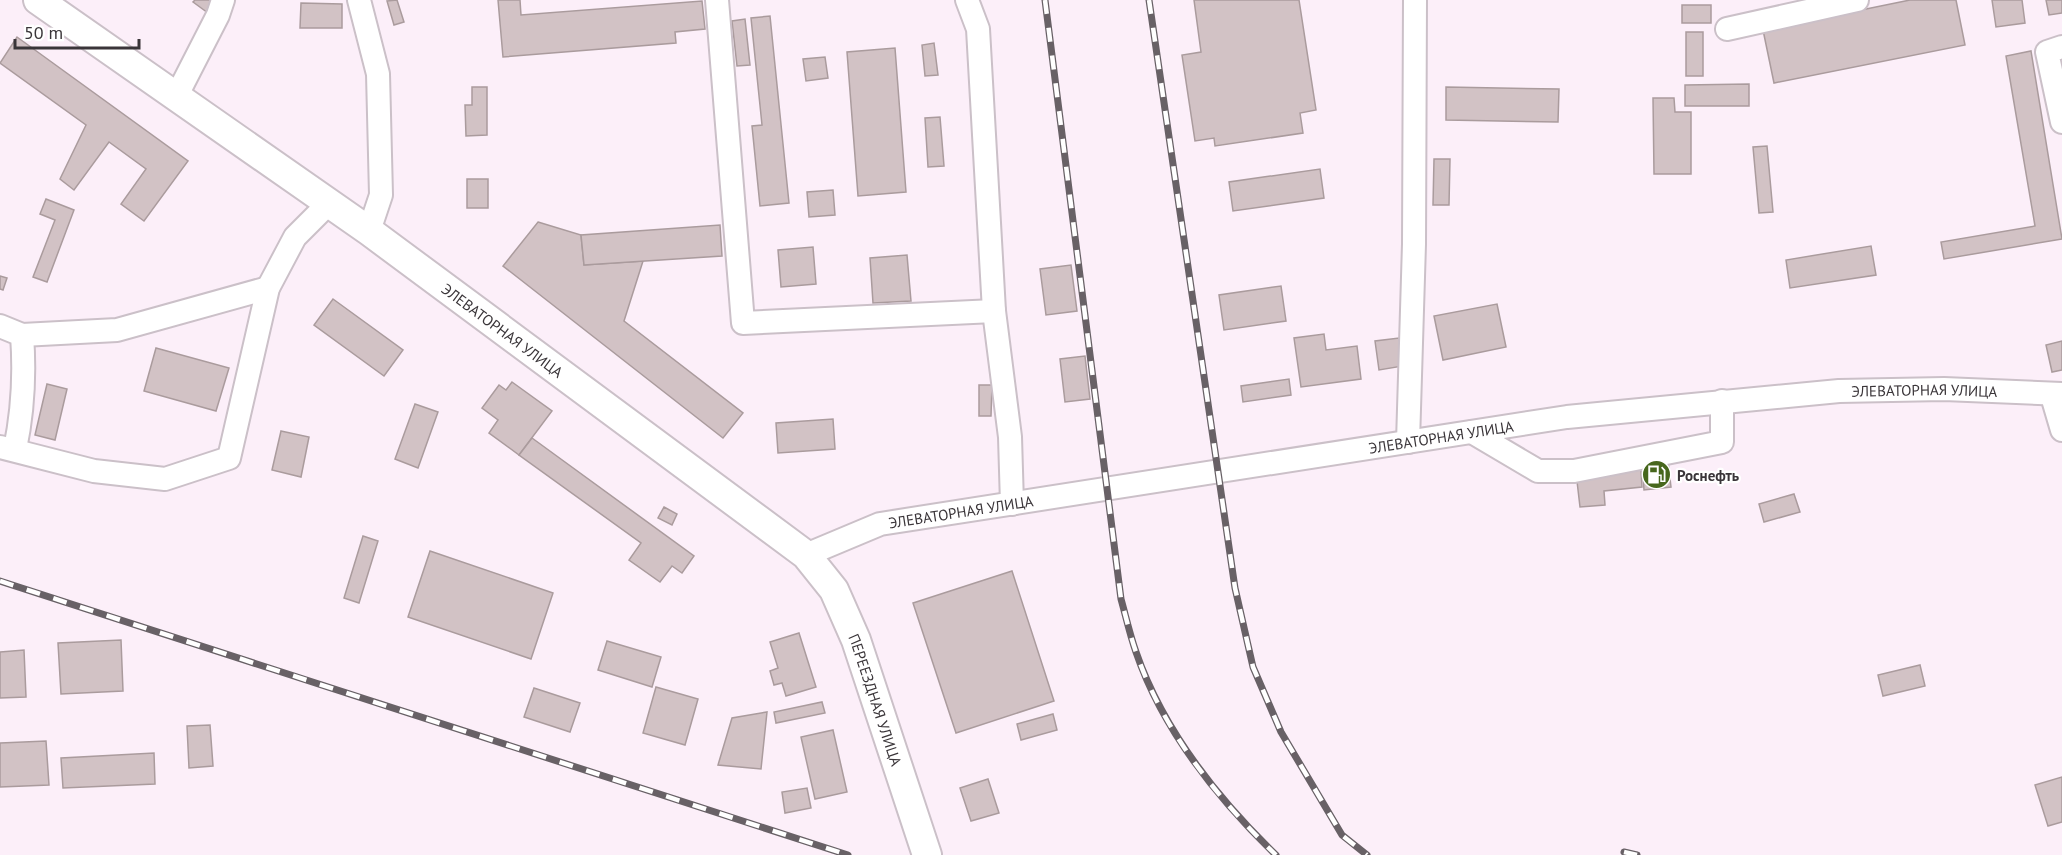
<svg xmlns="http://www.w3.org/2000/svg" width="2062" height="855" viewBox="0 0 2062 855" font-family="'PT Sans',sans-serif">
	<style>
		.building { fill: #d2c2c5; stroke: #aa9b9d; stroke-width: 1.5 }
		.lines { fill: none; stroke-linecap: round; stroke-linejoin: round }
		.minor-casing { stroke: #cbc0c8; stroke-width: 26 }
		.major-casing { stroke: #cbc0c8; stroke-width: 32 }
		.minor { stroke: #fff; stroke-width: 22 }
		.major { stroke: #fff; stroke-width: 28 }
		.rail-casing { stroke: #686166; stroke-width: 7 }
		.rail { stroke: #fff; stroke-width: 4.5; stroke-dasharray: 14; stroke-linecap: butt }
		.labels { text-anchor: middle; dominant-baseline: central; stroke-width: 4.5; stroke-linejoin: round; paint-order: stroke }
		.street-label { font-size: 15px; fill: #3a3539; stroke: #fff }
		.poi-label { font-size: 15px; font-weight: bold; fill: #3a3539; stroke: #fff; text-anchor: start }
	</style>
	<rect width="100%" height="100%" fill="#fceff9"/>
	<g class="building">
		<path d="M195,0H216L208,13L193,2Z"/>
		<path d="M397,0L404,22L394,25L387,1Z"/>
		<path d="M498,0H520L521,15L702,1L705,29L675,32L676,43L503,57Z"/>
		<path d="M1194,0H1299L1316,110L1300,113L1303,133L1215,146L1214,138L1195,141L1182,55L1201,52Z"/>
		<path d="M1910,0H1956L1965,45L1774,83L1763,30Z"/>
		<path d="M1992,0H2022L2025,23L1996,27Z"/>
		<path d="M2046,0H2062V13L2049,15Z"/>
		<path d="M301,3L342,4V28H300Z"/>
		<rect x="1682" y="5" width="29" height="18"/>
		<path d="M770,16L789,203L760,206L752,126L762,125L751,18Z"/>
		<path d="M745,19L750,65L737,66L732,21Z"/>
		<rect x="1686" y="32" width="17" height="44"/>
		<path d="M17,37L188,161L144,221L121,204L146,169L109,142L74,190L60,179L86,125L0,63Z"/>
		<path d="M934,43L938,75L925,76L922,45Z"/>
		<path d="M895,48L906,192L858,196L847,52Z"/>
		<path d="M2031,51L2062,239L1944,259L1941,242L2035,226L2006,56Z"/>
		<path d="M825,57L828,78L806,81L803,59Z"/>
		<path d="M1749,84V106H1685V85Z"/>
		<path d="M472,87H487V135L466,136L465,105H472Z"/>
		<path d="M1446,87L1559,89L1558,122L1446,120Z"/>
		<path d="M1653,98H1674L1675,112H1691V174H1654Z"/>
		<path d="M940,117L944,166L928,167L925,118Z"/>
		<path d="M1767,146L1773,212L1759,213L1753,147Z"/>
		<path d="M1434,159H1450L1449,205H1433Z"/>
		<path d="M1320,169L1324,198L1233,211L1229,182Z"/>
		<rect x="467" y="179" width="21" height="29"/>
		<path d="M833,190L835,215L809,217L807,192Z"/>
		<path d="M46,199L74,210L47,282L33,277L55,220L40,214Z"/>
		<path d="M538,222L581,235L584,265L643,261L624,321L743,413L723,438L503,266Z"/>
		<path d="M720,225L722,256L584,265L581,235Z"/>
		<path d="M1871,246L1876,275L1790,288L1786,260Z"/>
		<path d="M813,247L816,284L781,287L778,250Z"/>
		<path d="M907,255L911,301L873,303L870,258Z"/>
		<path d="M1071,265L1077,311L1046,315L1040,269Z"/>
		<path d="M0,276L7,278L3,290L0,289Z"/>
		<path d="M1281,286L1286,321L1224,330L1219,295Z"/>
		<path d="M333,299L403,350L384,376L314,325Z"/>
		<path d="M1497,304L1506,347L1443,360L1434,316Z"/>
		<path d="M1324,334L1326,350L1357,346L1361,379L1301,387L1294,338Z"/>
		<path d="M1399,338L1403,366L1379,370L1375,341Z"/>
		<path d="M2062,341V370L2052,372L2046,345Z"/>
		<path d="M156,348L229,368L216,411L144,391Z"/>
		<path d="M1085,356L1090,399L1065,402L1060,359Z"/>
		<path d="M1289,379L1291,395L1243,402L1241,386Z"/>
		<path d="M512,382L552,411L519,455L489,433L498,420L482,408L499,385L506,390Z"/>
		<path d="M47,384L67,389L55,440L35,435Z"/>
		<path d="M979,385H992L991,416H979Z"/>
		<path d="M415,404L438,412L418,468L395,459Z"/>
		<path d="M833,419L835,449L778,453L776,423Z"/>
		<path d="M281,431L309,437L301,477L272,470Z"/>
		<path d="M532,438L694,556L682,573L672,566L660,582L629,560L641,543L519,455Z"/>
		<path d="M1668,461L1671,487L1644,490L1642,463Z"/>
		<path d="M1575,464L1602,474L1641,470L1642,487L1604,491L1605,505L1580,507Z"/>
		<path d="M1794,494L1800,512L1764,522L1759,504Z"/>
		<path d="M664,507L677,514L672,525L658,518Z"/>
		<path d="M363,536L378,541L359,603L344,598Z"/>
		<path d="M430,551L553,593L531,659L408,617Z"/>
		<path d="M1012,571L1054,701L956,733L913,603Z"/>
		<path d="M799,633L816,687L786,696L782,683L774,685L770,671L778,668L770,642Z"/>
		<path d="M121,640L123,691L61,694L58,643Z"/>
		<path d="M607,641L661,657L652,687L598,670Z"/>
		<path d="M24,650L26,697L0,698V652Z"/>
		<path d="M1920,665L1925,686L1883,696L1878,675Z"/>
		<path d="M656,687L698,699L685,745L643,733Z"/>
		<path d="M534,688L580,703L570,732L524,717Z"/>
		<path d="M822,702L825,713L776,723L774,712Z"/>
		<path d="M767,712L761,769L718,765L732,718Z"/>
		<path d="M1053,714L1057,730L1021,740L1017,724Z"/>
		<path d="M210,725L213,766L189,768L187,726Z"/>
		<path d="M833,730L847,792L815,799L801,737Z"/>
		<path d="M46,741L49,785L0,787V743Z"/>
		<path d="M154,753L155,784L63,788L61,758Z"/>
		<path d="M2062,777V822L2048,826L2035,785Z"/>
		<path d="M988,779L999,813L971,821L960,788Z"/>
		<path d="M807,788L811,808L785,813L782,792Z"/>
	</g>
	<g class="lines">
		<defs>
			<g id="minor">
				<path d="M359,0L378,74L381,195L369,231"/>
				<path d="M717,0L743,323L994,311"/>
				<path d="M967,0L978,29L994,311L1010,437L1012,504"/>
				<path d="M1727,29L1857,0"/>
				<path d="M2062,47L2047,52L2062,122"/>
				<path d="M176,97L218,15L223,0"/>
				<path d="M0,326L22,335C25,375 23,411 15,449"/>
				<path d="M22,335L117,330L268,288"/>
				<path d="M2052,396L2062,430"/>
				<path d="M1472,432L1538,471H1574L1722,442V401"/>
				<path d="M1408,442L1414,244L1415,0"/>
				<path d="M0,447L94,471L165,479L229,458L268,288L295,237L329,203"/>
				<path id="s1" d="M806,555L880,524L1567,417L1839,391L1944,389L2062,394"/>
			</g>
			<g id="major">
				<path id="s2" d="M38,0L369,231L806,555L834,590L856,640L927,855"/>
			</g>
		</defs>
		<use href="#minor" class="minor-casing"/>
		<use href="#major" class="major-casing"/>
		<use href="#minor" class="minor"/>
		<use href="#major" class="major"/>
		<defs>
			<g id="rail">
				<path d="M1045,0L1121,599C1126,617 1130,635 1136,652C1163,731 1217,798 1276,855"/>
				<path d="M1149,0L1235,588L1253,667L1281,732L1342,835L1367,855"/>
				<path d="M0,581L848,855"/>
				<path d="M1624,852L1637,855"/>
			</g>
		</defs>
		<use href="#rail" class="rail-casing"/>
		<use href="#rail" class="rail"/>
	</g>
	<defs>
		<symbol id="fuel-disc" viewBox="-11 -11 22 22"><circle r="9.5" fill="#47671d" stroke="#fff"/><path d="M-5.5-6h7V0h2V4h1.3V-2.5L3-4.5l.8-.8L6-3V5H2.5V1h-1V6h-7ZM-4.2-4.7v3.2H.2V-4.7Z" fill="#fff"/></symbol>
	</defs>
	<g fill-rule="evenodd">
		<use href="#fuel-disc" x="1640" y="458" width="33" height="33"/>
	</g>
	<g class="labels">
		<g class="street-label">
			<text stroke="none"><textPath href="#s2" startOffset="570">ЭЛЕВАТОРНАЯ УЛИЦА</textPath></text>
			<text stroke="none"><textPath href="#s1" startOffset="1134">ЭЛЕВАТОРНАЯ УЛИЦА</textPath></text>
			<text stroke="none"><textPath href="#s1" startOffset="648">ЭЛЕВАТОРНАЯ УЛИЦА</textPath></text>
			<text stroke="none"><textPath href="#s1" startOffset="162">ЭЛЕВАТОРНАЯ УЛИЦА</textPath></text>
			<text stroke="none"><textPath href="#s2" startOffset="1110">ПЕРЕЕЗДНАЯ УЛИЦА</textPath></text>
		</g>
		<g class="poi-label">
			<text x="1677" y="475">Роснефть</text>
		</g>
	</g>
	<path d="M15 39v9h124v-9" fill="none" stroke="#3a3539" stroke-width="3"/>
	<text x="24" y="39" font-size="18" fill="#3a3539" stroke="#ffffff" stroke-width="4.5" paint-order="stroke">50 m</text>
</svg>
